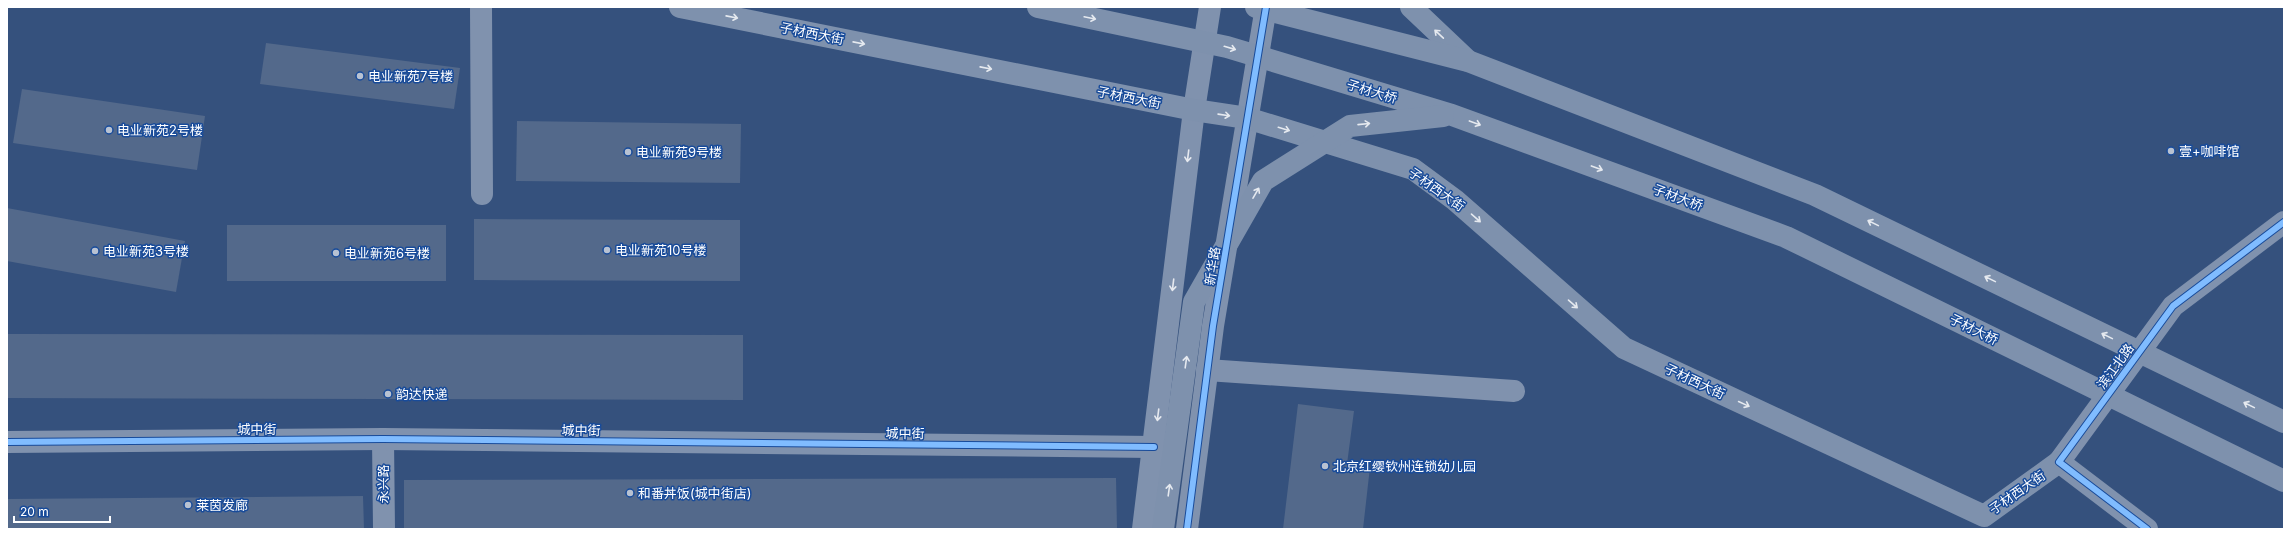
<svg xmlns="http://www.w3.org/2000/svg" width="2291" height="536" viewBox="0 0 2291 536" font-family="Inter,'Noto Sans SC',sans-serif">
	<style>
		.building { fill: #53698b }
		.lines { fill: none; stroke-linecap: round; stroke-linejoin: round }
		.minor { stroke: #8092ae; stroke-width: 22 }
		.major { stroke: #7e91ad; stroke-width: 22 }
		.major-bridge { stroke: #7e91ad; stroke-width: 22 }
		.cycleway-casing { stroke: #184b9a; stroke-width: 8 }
		.cycleway { stroke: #80bcff; stroke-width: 6 }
		.oneway { stroke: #e5e9ef }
		.oneway2 { stroke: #e6e9ef }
		.poi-dot { fill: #b8c2d2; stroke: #184b9a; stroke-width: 1.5 }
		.labels { text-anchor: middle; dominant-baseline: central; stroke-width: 3; stroke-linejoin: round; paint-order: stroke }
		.street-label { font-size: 13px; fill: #fff; stroke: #184b9a }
		.poi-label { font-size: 13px; fill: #fff; stroke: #184b9a; text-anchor: start }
	</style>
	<rect width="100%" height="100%" fill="#35517d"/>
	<g class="building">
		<path d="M266,43L460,68L454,109L260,84Z"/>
		<path d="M22,89L205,116L197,170L13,143Z"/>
		<path d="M517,121L741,124L740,183L516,181Z"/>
		<path d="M7,208L185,241L176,292L7,261Z"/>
		<path d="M474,219L740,220V281L474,280Z"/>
		<rect x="227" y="225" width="219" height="56"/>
		<path d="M7,334L743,335V400L7,398Z"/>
		<path d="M1298,404L1354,411L1347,464L1370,467L1363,529H1283Z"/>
		<path d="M1116,478L1117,529H404V480Z"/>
		<path d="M363,496L364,529H7V499Z"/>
	</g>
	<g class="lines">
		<g class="minor">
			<path d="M481,7L482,194"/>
			<path d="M1207,370L1514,391"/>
			<path d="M383,439L384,529"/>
			<path d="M7,442L383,439L1154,447"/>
			<path d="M1143,529L1194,110L1210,7"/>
			<path d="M1187,529L1213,326L1266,7"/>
			<path d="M2147,529L2059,462L2173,306L2284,222"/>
		</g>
		<g class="major">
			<path d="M680,7L1194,110L1247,118L1413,169L1455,200L1624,348L1984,516L2059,462"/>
			<path d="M1411,7L1468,61"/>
		</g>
		<g class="major-bridge">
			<path d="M1038,7L1227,47L1452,115L1786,237L2284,481"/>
			<path d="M1256,7L1468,61L1815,195L2284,422"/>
			<path d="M1163,529L1194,302L1263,181L1350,126L1443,116"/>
		</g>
		<defs>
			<g id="cycleway">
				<path d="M7,442L383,439L1154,447"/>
				<path d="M1187,529L1213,326L1266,7"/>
				<path d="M2147,529L2059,462L2173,306L2284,222"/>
			</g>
		</defs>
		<use href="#cycleway" class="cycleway-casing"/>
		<use href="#cycleway" class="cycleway"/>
	</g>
	<defs><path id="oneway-shaft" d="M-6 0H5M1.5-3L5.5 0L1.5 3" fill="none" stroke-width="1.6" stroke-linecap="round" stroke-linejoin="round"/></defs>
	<g class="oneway">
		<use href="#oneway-shaft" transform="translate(732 17) rotate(11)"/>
		<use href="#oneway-shaft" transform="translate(1090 18) rotate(12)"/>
		<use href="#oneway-shaft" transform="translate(1439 34) rotate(-137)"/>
		<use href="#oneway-shaft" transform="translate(859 43) rotate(11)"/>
		<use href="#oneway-shaft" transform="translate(1230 48) rotate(16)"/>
		<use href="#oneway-shaft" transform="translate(986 68) rotate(11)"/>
		<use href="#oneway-shaft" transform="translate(1224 115) rotate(8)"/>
		<use href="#oneway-shaft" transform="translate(1475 123) rotate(20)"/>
		<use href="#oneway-shaft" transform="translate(1364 124) rotate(-6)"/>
		<use href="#oneway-shaft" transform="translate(1284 129) rotate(17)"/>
		<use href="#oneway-shaft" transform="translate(1597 168) rotate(20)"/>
		<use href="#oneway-shaft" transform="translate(1256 193) rotate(-60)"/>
		<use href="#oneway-shaft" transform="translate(1476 218) rotate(41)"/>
		<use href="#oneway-shaft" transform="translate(1873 223) rotate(-154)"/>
		<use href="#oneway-shaft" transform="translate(1990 279) rotate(-154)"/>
		<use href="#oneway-shaft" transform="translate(1573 304) rotate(41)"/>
		<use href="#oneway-shaft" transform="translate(2107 336) rotate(-154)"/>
		<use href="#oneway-shaft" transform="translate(1186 362) rotate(-82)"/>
		<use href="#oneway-shaft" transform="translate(1744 404) rotate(25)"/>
		<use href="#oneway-shaft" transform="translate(2249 405) rotate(-154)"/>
		<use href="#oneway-shaft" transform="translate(1169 490) rotate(-82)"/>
	</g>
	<g class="oneway2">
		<use href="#oneway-shaft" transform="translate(1188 156) rotate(97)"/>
		<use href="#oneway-shaft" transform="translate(1173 285) rotate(97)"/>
		<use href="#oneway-shaft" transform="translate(1158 415) rotate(97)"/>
	</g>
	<g class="poi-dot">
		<circle cx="360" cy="76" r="4"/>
		<circle cx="109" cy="130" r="4"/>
		<circle cx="2171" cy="151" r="4"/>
		<circle cx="628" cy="152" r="4"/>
		<circle cx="607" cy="250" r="4"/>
		<circle cx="95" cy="251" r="4"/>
		<circle cx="336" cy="253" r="4"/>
		<circle cx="388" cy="394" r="4"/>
		<circle cx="1325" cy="466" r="4"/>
		<circle cx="630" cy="493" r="4"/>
		<circle cx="188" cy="505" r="4"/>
	</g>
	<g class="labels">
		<g class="street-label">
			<text transform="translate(812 33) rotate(11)">子材西大街</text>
			<text transform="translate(1372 91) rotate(17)">子材大桥</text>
			<text transform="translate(1129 97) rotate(11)">子材西大街</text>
			<text transform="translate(1437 189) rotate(35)">子材西大街</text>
			<text transform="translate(1678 197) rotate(20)">子材大桥</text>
			<text transform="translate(1212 266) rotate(-81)">新华路</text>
			<text transform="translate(1974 329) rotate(26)">子材大桥</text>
			<text transform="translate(2115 366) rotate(-54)">滨江北路</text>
			<text transform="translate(1695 381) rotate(25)">子材西大街</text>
			<text x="257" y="429">城中街</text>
			<text transform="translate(581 430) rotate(1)">城中街</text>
			<text transform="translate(905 433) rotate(1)">城中街</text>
			<text transform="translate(383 484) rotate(-90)">永兴路</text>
			<text transform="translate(2017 492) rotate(-35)">子材西大街</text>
		</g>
		<g class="poi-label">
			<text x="368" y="76">电业新苑7号楼</text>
			<text x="117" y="130">电业新苑2号楼</text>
			<text x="2179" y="151">壹+咖啡馆</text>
			<text x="636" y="152">电业新苑9号楼</text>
			<text x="615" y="250">电业新苑10号楼</text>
			<text x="103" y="251">电业新苑3号楼</text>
			<text x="344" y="253">电业新苑6号楼</text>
			<text x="396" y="394">韵达快递</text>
			<text x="1333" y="466">北京红缨钦州连锁幼儿园</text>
			<text x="638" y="493">和番丼饭(城中街店)</text>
			<text x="196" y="505">莱茵发廊</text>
		</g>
	</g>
	<rect width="2291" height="536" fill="none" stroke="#ffffff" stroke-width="16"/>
	<path d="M14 516v6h96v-6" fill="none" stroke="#ffffff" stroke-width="2"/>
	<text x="20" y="516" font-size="12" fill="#ffffff" stroke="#184b9a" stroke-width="3" paint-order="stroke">20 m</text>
</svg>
